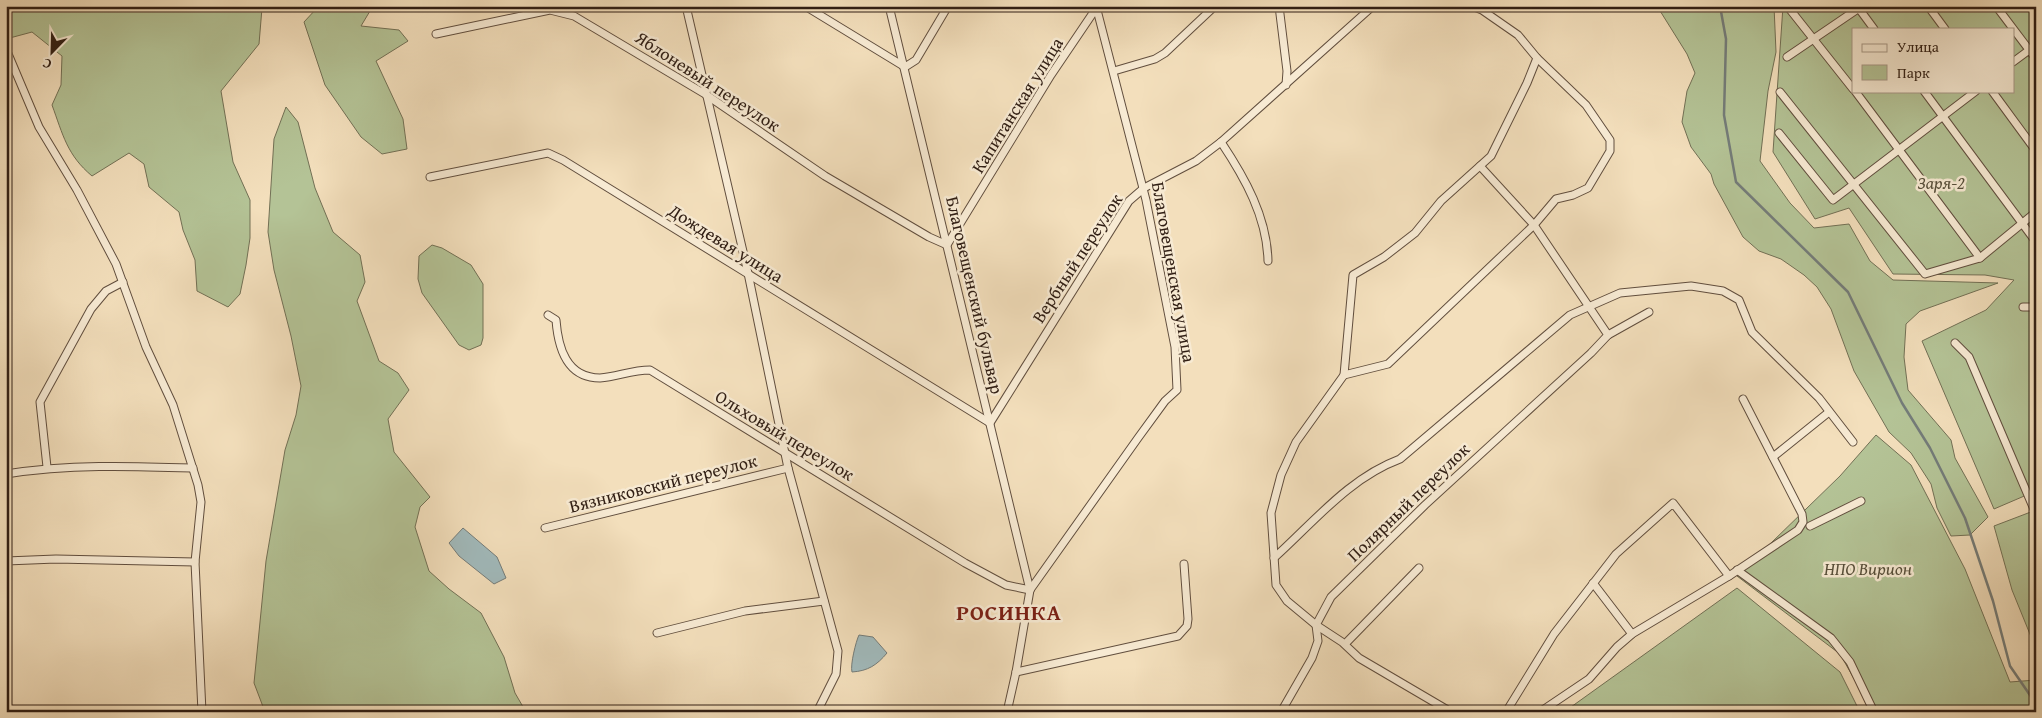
<svg xmlns="http://www.w3.org/2000/svg" width="2042" height="718" viewBox="0 0 2042 718" font-family="'Gentium Book Plus',serif">
	<style>
		.green { fill: #b4c396; stroke: #727055; fill-rule: evenodd }
		.water { fill: #a1babc; stroke: #747c79 }
		.lines { fill: none; stroke-linecap: round; stroke-linejoin: round }
		.stream { stroke: #747c79; stroke-width: 2.5 }
		.street-casing { stroke: #614e3e; stroke-width: 9 }
		.street { stroke: #f7ead3; stroke-width: 7 }
		.labels { text-anchor: middle; dominant-baseline: central; stroke-width: 5; stroke-linejoin: round; paint-order: stroke }
		.street-label { font-size: 18px; fill: #301e14; stroke: #f7ead3 }
		.park-label { font-size: 18px; font-style: italic; fill: #58503b; stroke: #f7ead3 }
		.district-label { font-size: 22px; font-weight: bold; letter-spacing: 1px; fill: #7a1f14; stroke: #f7ead3 }
	</style>
	<rect width="100%" height="100%" fill="#f3dfbc"/>
	<filter id="stains"><feTurbulence type="fractalNoise" baseFrequency=".004" numOctaves="4"/><feColorMatrix values="0 0 0 0 .2 0 0 0 0 .09 0 0 0 0 .02 0 0 0 .5 -.17"/></filter>
	<radialGradient id="worn" r=".72"><stop offset=".6" stop-color="#630" stop-opacity="0"/><stop offset="1" stop-color="#630" stop-opacity=".3"/></radialGradient>
	<g class="green">
		<path d="M6,6H260L262,8L259,44L221,91L233,162L250,200V238L246,265L240,294L228,307L197,291L195,260L183,230L179,212L149,187L144,164L129,153L92,176C67,155 63,135 52,105L61,85L62,56L32,32L6,39Z"/>
		<path d="M316,6H373L361,26L399,30L408,41L376,61L403,119L407,149L382,154L361,137L325,85L304,22L317,8Z"/>
		<path d="M1657,6H1774L1776,52L1768,91L1760,161L1790,203L1814,228L1849,224L1870,261L1893,280L1998,283L1920,311L1906,324L1904,357L1908,390L1951,440L1955,458L1988,517L1970,535L1951,536L1937,508L1931,484L1911,453L1889,432L1854,371L1831,309L1817,287L1804,275L1781,259L1759,251L1743,237L1714,184L1711,174L1691,147L1682,122L1687,91L1695,73L1687,54Z"/>
		<path d="M1783,6H2036V491L1994,509L1922,341L1986,310L2014,280L1985,275L1893,274L1849,208L1815,219L1773,152ZM1853,29H2013V91H1853Z"/>
		<path d="M286,107L298,122L315,188L333,232L360,255L365,282L357,301L379,361L398,373L409,390L388,419L394,452L430,497L420,507L415,527L429,571L449,589L481,613L504,657L515,693L526,712H265L254,683L266,561L285,450L296,415L301,386L291,336L274,270L268,232L274,139Z"/>
		<path d="M432,245L442,248L471,265L483,284V338L481,345L469,350L459,345L422,293L418,279L419,256Z"/>
		<path d="M1876,435L1911,465L1965,569L2010,682L2036,680V712H1873L1840,654L1737,576L1840,476Z"/>
		<path d="M2036,510V649L2012,590L1994,526Z"/>
		<path d="M1737,588L1840,672L1860,712H1564Z"/>
	</g>
	<g class="water">
		<path d="M463,528L497,557L506,578L494,584L459,556L449,543Z"/>
		<path d="M859,635L873,637L887,653C877,665 868,671 852,672C850,665 856,641 859,635Z"/>
	</g>
	<g class="lines">
		<path class="stream" d="M1720,6L1726,39L1724,115L1736,182L1848,292L1902,403L1930,448L1965,518L1993,601L2010,666L2036,704"/>
		<defs>
			<g id="street">
				<path d="M686,6L748,273L788,468L838,651L836,674L817,712"/>
				<path d="M805,6L905,67L916,60L948,6"/>
				<path d="M889,6L1030,590L1016,672L1007,712"/>
				<path d="M1279,6L1287,71L1286,85"/>
				<path d="M1857,6L1874,29"/>
				<path d="M1928,6L1945,29"/>
				<path d="M1996,6L2036,59"/>
				<path d="M1788,7L1853,89"/>
				<path d="M436,34L550,10L574,16L705,94L825,176L929,237L947,245L1051,75L1097,7"/>
				<path d="M6,49L39,127L77,190L116,264L146,347L173,405L198,485L201,502L195,562L202,712"/>
				<path d="M1787,57L1862,6"/>
				<path d="M2013,62L2036,45"/>
				<path d="M1114,71L1155,59L1165,53L1215,6"/>
				<path d="M1855,91L1980,258"/>
				<path d="M1924,91L2036,242"/>
				<path d="M1992,91L2036,151"/>
				<path d="M1780,92L1925,274L1980,258L2036,212"/>
				<path d="M1779,133L1833,200L1976,91"/>
				<path d="M1221,142C1245,178 1267,217 1268,261"/>
				<path d="M430,177L548,153L563,160L990,423L1129,201L1144,188L1196,161L1221,142L1373,6"/>
				<path d="M2023,307H2036"/>
				<path d="M548,315L556,320C558,347 566,378 600,378C617,377 631,370 650,370L965,563L1006,585L1030,590"/>
				<path d="M1608,335L1649,312"/>
				<path d="M1955,343L1969,357L2036,514"/>
				<path d="M1344,375L1388,364L1534,225L1556,199L1573,195L1588,188L1610,151V140L1586,105L1537,58L1518,35L1482,10L1472,6"/>
				<path d="M1773,457L1829,412"/>
				<path d="M47,467L40,402L91,309L106,291L123,282"/>
				<path d="M6,474C69,464 130,466 193,468"/>
				<path d="M1810,526L1861,501"/>
				<path d="M545,528L788,468"/>
				<path d="M1274,558C1314,522 1349,478 1400,459L1570,315L1620,293L1691,286L1723,291L1739,300L1752,332L1819,398L1853,442"/>
				<path d="M6,561L56,559L195,562"/>
				<path d="M1737,570L1831,638L1850,662L1874,712"/>
				<path d="M1593,583L1632,634"/>
				<path d="M1030,590L1138,438L1165,401L1177,390L1175,347L1146,200L1096,6"/>
				<path d="M657,633L745,611L824,601"/>
				<path d="M1345,644L1419,568"/>
				<path d="M1016,672L1178,636L1187,626L1188,619L1184,564"/>
				<path d="M1281,712L1312,658L1318,641L1316,625L1331,597L1425,505L1591,353L1608,335L1534,225L1480,166"/>
				<path d="M1451,712L1359,658L1342,642L1316,625L1287,601L1276,585L1271,513L1281,475L1296,442L1344,375L1353,275L1384,257L1415,233L1441,201L1491,156L1527,83L1537,58"/>
				<path d="M1506,712L1554,634L1616,554L1673,503L1729,576"/>
				<path d="M1540,712L1589,679L1617,647L1632,634L1729,576L1798,530L1803,522L1802,514L1743,399"/>
			</g>
		</defs>
		<use href="#street" class="street-casing"/>
		<use href="#street" class="street"/>
	</g>
	<g class="labels">
		<g class="street-label">
			<text transform="translate(708 81) rotate(33)">Яблоневый переулок</text>
			<text transform="translate(1017 105) rotate(-58)">Капитанская улица</text>
			<text transform="translate(726 243) rotate(32)">Дождевая улица</text>
			<text transform="translate(1077 258) rotate(-57)">Вербный переулок</text>
			<text transform="translate(1174 272) rotate(80)">Благовещенская улица</text>
			<text transform="translate(975 295) rotate(77)">Благовещенский бульвар</text>
			<text transform="translate(785 435) rotate(31)">Ольховый переулок</text>
			<text transform="translate(663 483) rotate(-14)">Вязниковский переулок</text>
			<text transform="translate(1408 502) rotate(-44)">Полярный переулок</text>
		</g>
		<g class="park-label">
			<text x="1941" y="182">Заря-2</text>
			<text x="1868" y="568">НПО Вирион</text>
		</g>
		<g class="district-label">
			<text x="1009" y="612">РОСИНКА</text>
		</g>
	</g>
	<rect width="2042" height="718" fill="none" stroke="#f3dfbc" stroke-width="25"/>
	<rect x="8" y="8" width="2027" height="703" fill="none" stroke="#301e14" stroke-width="2.5"/>
	<rect x="12" y="12" width="2017" height="693" fill="none" stroke="#301e14"/>
	<rect x="1852" y="28" width="162" height="65" fill="#f7ead3" stroke="#a79887"/>
	<rect x="1862" y="44" width="25" height="8" fill="#f7ead3" stroke="#a79887"/>
	<text x="1897" y="52" font-size="15" fill="#301e14">Улица</text>
	<rect x="1862" y="65" width="25" height="15" fill="#b4c396" stroke="#a79887"/>
	<text x="1897" y="78" font-size="15" fill="#301e14">Парк</text>
	<g transform="translate(52 52) rotate(203)" stroke="#f7ead3" stroke-width="4" paint-order="stroke">
	<path d="M0-4L9 19L0 12L-9 19Z" fill="#301e14"/>
	<text y="-8" font-size="14" font-weight="bold" text-anchor="middle" fill="#301e14">С</text>
	</g>
	<rect width="100%" height="100%" filter="url(#stains)"/>
	<rect width="100%" height="100%" fill="url(#worn)"/>
</svg>
